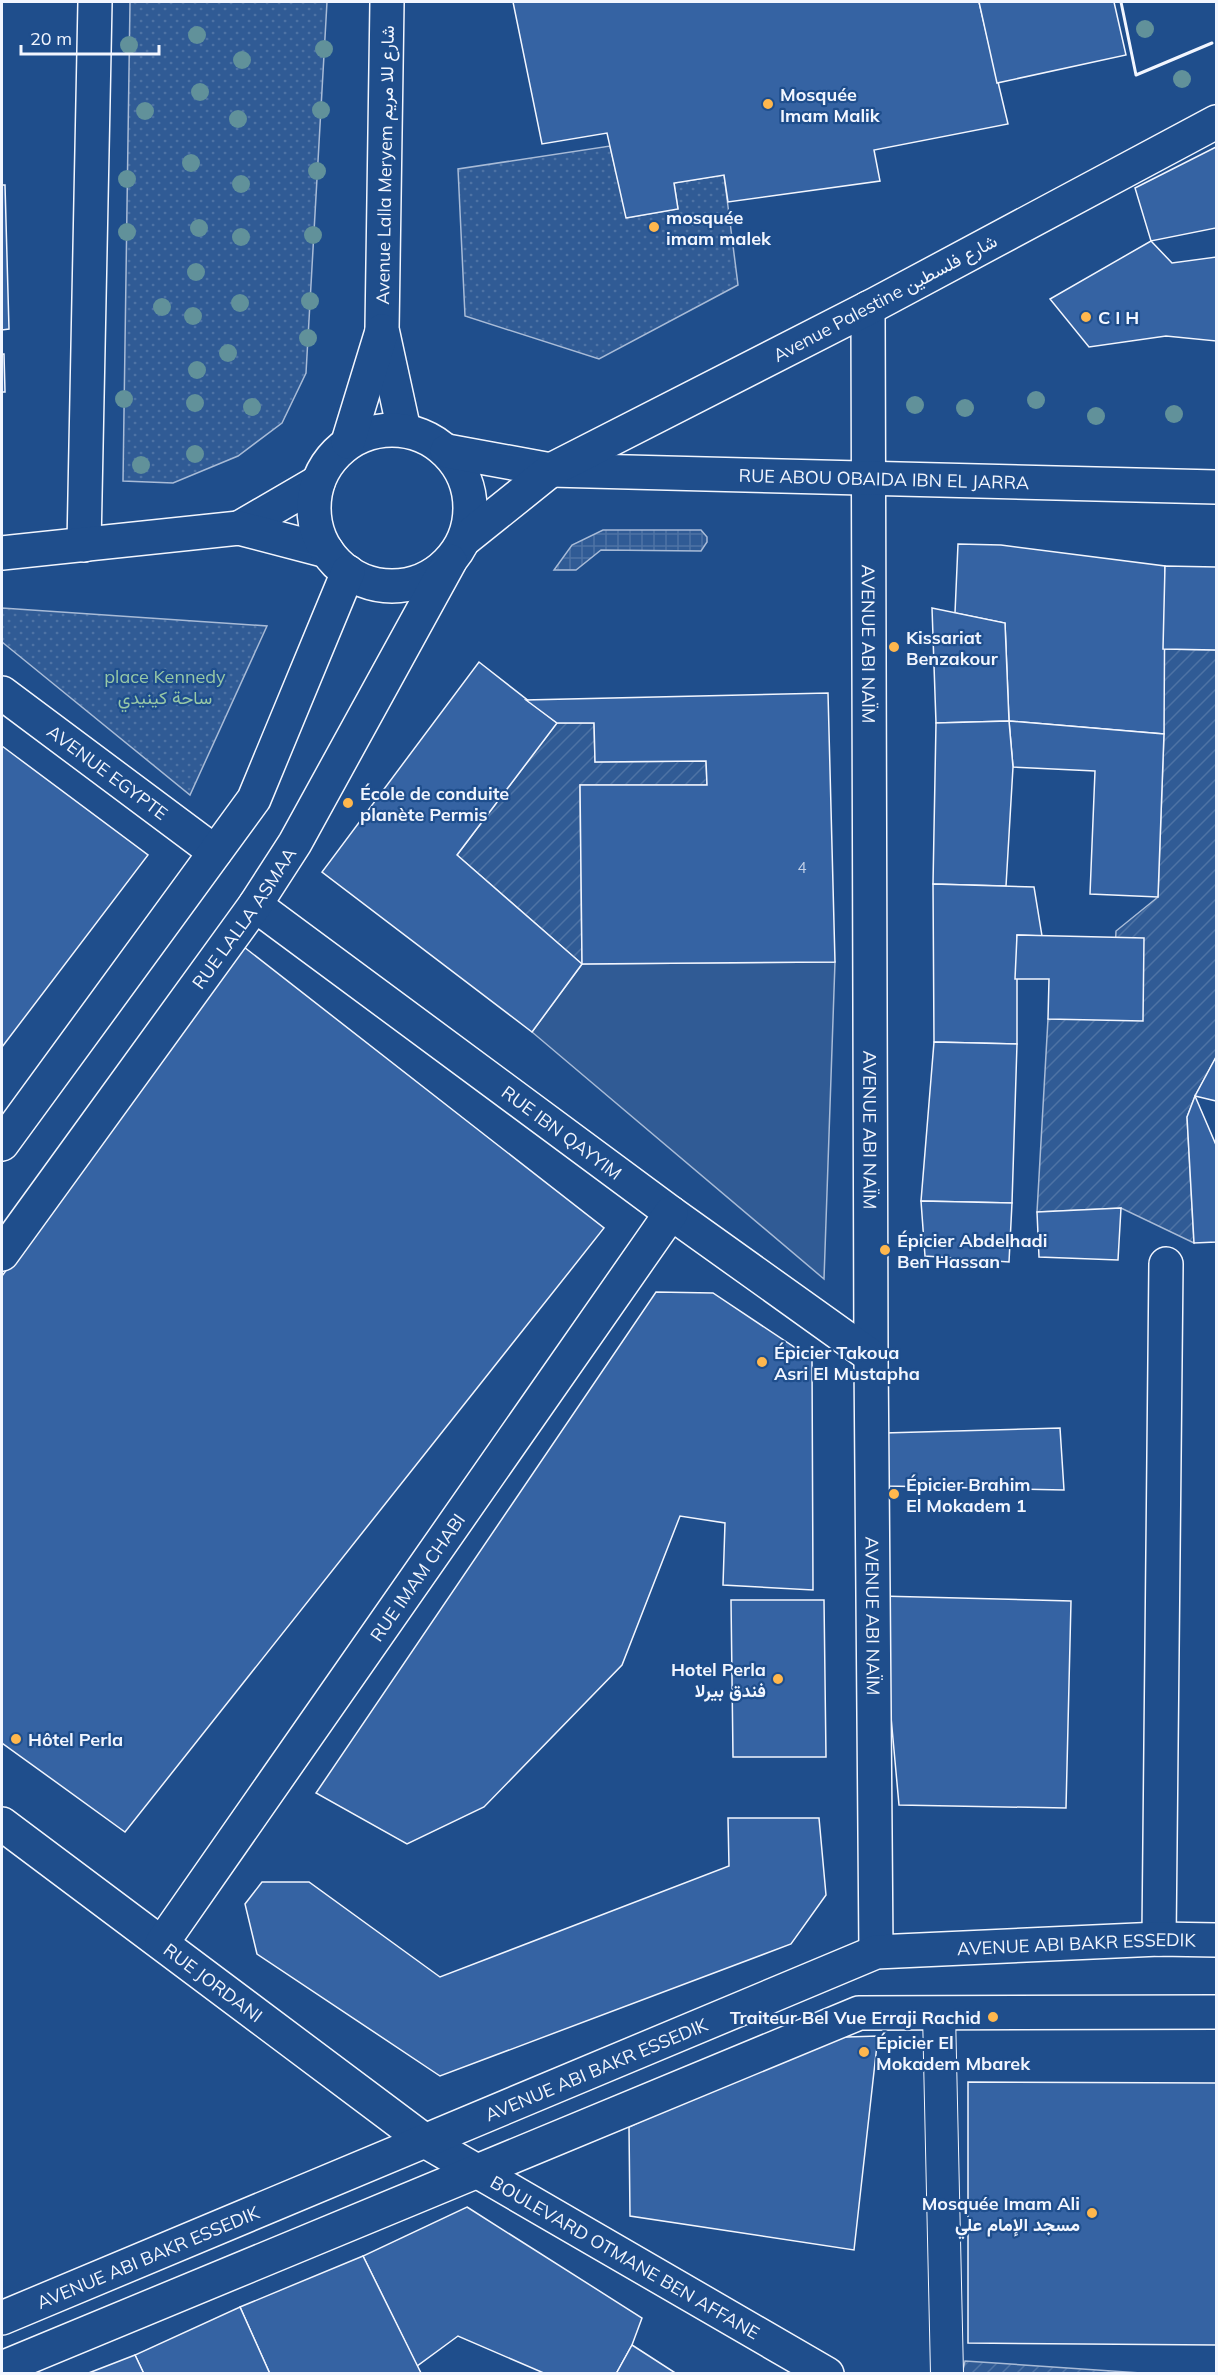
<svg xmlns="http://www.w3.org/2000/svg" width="1218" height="2375" viewBox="0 0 1218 2375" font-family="Mulish,Vazirmatn,sans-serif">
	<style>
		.grass { fill: url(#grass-dots); stroke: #a8bbd7; stroke-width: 1.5 }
		.garden { fill: url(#garden-furrows); stroke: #a8bbd7; stroke-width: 1.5 }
		.pitch { fill: #305b95; stroke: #a8bbd7; stroke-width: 1.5 }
		.plaza { fill: url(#plaza-grid); stroke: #a8bbd7; stroke-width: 1.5 }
		.building { fill: #3563a3; stroke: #f2f6ff; stroke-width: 1.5 }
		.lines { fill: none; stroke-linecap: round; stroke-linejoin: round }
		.pedestrian-casing { stroke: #f2f6ff; stroke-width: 34 }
		.minor-casing { stroke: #f2f6ff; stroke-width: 36 }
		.tertiary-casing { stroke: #f2f6ff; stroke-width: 36 }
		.pedestrian { stroke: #1f4e8c; stroke-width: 32 }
		.minor { stroke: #1f4e8c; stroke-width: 33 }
		.tertiary { stroke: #1f4e8c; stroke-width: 33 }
		.wall { stroke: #f2f6ff; stroke-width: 3 }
		.tree { fill: #61919a }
		.poi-dot { fill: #ffb74d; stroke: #1f4e8c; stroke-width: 2 }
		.labels { text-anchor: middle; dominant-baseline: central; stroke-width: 4.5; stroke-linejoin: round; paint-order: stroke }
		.number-label { font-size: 15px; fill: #c3d1e8 }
		.poi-label { font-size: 18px; font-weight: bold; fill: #f2f6ff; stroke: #1f4e8c; text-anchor: start }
		.street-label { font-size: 18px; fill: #f2f6ff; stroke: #1f4e8c }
		.park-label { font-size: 18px; fill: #97c8a6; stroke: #1f4e8c }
	</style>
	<defs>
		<pattern id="grass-dots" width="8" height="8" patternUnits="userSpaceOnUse" patternTransform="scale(1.5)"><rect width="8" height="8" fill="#305b95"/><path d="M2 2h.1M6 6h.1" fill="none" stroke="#4e73a5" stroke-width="1.8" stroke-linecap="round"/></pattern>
		<pattern id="garden-furrows" width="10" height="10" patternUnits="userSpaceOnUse" patternTransform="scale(1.5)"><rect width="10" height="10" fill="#305b95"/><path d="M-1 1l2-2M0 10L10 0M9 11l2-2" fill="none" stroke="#4e73a5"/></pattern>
		<pattern id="plaza-grid" width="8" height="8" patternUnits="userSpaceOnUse" patternTransform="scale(1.5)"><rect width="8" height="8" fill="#305b95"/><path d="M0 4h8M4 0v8" fill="none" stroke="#4e73a5"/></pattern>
	</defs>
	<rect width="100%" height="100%" fill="#1f4e8c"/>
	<g class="grass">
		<path d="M130,2H327L306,373L282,423L238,456L173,483L123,481Z"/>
		<path d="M610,146L627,218L678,209L674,183L724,175L738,285L599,359L465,316L458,169Z"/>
		<path d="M2,608L267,626L190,795L2,642Z"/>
	</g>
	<g class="garden">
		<path d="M1163,649L1216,650V1057L1195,1096L1187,1117L1194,1243L1121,1208L1037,1212L1048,1019L1112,1017L1116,931L1158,897L1164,734Z"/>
		<path d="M557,723H594L595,762L706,761L707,785H580L582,964L457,855Z"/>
		<path d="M965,2361L1141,2373L962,2374Z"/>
	</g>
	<path class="pitch" d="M835,962L824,1279L532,1032L582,964Z"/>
	<path class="plaza" d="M603,530H701L707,537V542L701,551L601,550L576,570H554L572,545Z"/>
	<g class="building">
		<path d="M513,2H979L1008,124L874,150L880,181L728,202L724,175L674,183L678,209L626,218L607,133L542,144Z"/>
		<path d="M979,2H1114L1126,55L997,83Z"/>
		<path d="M1216,147V228L1151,241L1135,188Z"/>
		<path d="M2,185H5L9,329L2,330Z"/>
		<path d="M1151,241L1172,263L1216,257V341L1166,336L1089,347L1050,299Z"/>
		<path d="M2,354H4L5,392H2Z"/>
		<path d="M958,544L1001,545L1165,566L1164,734L1009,721L1005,623L955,613Z"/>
		<path d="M1165,566L1216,567V650L1163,649Z"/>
		<path d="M932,608L1005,623L1009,721L936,723Z"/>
		<path d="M479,662L557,723L457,855L582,964L532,1032L322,872Z"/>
		<path d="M828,693L835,962L582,964L580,785H707L706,761L595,762L594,723H557L526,700Z"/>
		<path d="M1009,721L1164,734L1158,897L1090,894L1095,771L1013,767Z"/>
		<path d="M1009,721L1013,767L1006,886L933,884L936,723Z"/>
		<path d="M2,746L148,855L2,1047Z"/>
		<path d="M933,884L1034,887L1042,936L1017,935V1044L934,1042Z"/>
		<path d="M1017,935L1144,938L1143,1021L1048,1019L1049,979H1015Z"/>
		<path d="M244,947L604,1228L125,1832L2,1743V1276Z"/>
		<path d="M934,1042L1017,1044L1012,1203L921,1201Z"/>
		<path d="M1216,1057V1101L1195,1096Z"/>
		<path d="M1195,1096L1216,1145V1242L1194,1243L1187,1117Z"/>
		<path d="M921,1201L1012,1203L1009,1262L925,1256Z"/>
		<path d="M1121,1208L1118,1260L1039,1257L1037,1212Z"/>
		<path d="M656,1292L713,1293L812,1359L813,1590L723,1585L725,1523L680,1516L622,1665L484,1807L407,1844L316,1793Z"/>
		<path d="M1060,1428L1064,1490L888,1486L884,1433Z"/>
		<path d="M880,1596L1071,1601L1066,1808L899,1805Z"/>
		<path d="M731,1600H824L826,1757H733Z"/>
		<path d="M728,1818H819L826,1895L791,1944L440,2076L257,1954L245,1904L262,1882H309L440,1977L729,1866Z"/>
		<path d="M878,2036L854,2250L630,2216L629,2127L816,2038Z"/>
		<path d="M968,2082L1216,2083V2345L968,2343Z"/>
		<path d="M467,2207L642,2318L632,2345L616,2374H546L458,2336L417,2366L363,2256Z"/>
		<path d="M363,2256L421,2373L270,2374L240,2307Z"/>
		<path d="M240,2307L270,2374H144L135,2355Z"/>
		<path d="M632,2345L677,2374H616Z"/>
		<path d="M135,2355L144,2374H86Z"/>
	</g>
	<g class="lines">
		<defs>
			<path id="pedestrian" d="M939,2013L947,2374"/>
			<g id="minor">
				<path id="s1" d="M868,308L871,1356L876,1952"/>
				<path id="s2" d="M551,470L1216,487"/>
				<path d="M239,528L318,482"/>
				<path d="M84,545L95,2"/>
				<path d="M2,553L239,528L327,551"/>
				<path id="s3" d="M2,693L215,852"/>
				<path id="s4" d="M255,905L671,1213L871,1356"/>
				<path id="s5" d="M2,1824L425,2141L827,2374"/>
				<path d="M1159,1939L1166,1264"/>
				<path id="s6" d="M162,1943L671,1213"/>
				<path id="s7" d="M2,2318L876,1952L1159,1939L1216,1940"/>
				<path d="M2,2368L859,2013L1216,2012"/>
			</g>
			<g id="tertiary">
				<path d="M387,2L382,329L404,430"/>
				<circle cx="392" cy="508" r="78"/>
				<path d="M348,442L382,331"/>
				<path d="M447,451L551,470"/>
				<path d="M465,539L551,470L876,304L1216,122"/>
				<path d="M2,1144L254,799L348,572"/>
				<path id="s8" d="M2,1254L255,905L295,843L450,561"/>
			</g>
		</defs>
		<use href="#pedestrian" class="pedestrian-casing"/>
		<use href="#minor" class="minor-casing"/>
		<use href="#tertiary" class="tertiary-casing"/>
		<use href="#pedestrian" class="pedestrian"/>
		<use href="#minor" class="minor"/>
		<use href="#tertiary" class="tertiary"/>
		<path class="wall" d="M1121,2L1136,75L1212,43"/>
	</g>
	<g class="tree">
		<circle cx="1145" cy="29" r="9"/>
		<circle cx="197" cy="35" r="9"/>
		<circle cx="129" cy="45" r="9"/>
		<circle cx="324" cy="49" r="9"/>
		<circle cx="242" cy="60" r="9"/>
		<circle cx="1182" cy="79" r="9"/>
		<circle cx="200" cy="92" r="9"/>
		<circle cx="321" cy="110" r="9"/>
		<circle cx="145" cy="111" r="9"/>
		<circle cx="238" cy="119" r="9"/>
		<circle cx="191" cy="163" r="9"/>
		<circle cx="317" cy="171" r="9"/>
		<circle cx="127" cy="179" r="9"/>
		<circle cx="241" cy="184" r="9"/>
		<circle cx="199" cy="228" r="9"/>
		<circle cx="127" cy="232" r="9"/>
		<circle cx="313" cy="235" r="9"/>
		<circle cx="241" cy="237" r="9"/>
		<circle cx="196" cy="272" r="9"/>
		<circle cx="310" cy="301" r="9"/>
		<circle cx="240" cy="303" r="9"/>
		<circle cx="162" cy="307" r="9"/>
		<circle cx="193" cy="316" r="9"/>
		<circle cx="308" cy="338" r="9"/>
		<circle cx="228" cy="353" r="9"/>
		<circle cx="197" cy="370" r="9"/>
		<circle cx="124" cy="399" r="9"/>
		<circle cx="1036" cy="400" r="9"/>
		<circle cx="195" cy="403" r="9"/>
		<circle cx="915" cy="405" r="9"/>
		<circle cx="252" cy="407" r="9"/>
		<circle cx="965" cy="408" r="9"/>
		<circle cx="1174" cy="414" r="9"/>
		<circle cx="1096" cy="416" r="9"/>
		<circle cx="195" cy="454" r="9"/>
		<circle cx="141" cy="465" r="9"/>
	</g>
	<g class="poi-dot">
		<circle cx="768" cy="104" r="6"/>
		<circle cx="654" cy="227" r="6"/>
		<circle cx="1086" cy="317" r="6"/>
		<circle cx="894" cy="647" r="6"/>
		<circle cx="348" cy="803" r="6"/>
		<circle cx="885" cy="1250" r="6"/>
		<circle cx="762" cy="1362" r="6"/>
		<circle cx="894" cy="1494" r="6"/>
		<circle cx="778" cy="1679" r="6"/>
		<circle cx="16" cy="1739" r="6"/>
		<circle cx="993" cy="2017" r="6"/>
		<circle cx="864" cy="2052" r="6"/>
		<circle cx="1092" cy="2213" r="6"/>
	</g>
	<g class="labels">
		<g class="number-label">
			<text x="802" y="867">4</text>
		</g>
		<g class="poi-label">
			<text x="780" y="94">Mosquée<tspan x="780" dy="21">Imam Malik</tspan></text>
			<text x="666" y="217">mosquée<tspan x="666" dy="21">imam malek</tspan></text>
			<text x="1098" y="317">C I H</text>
			<text x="906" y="637">Kissariat<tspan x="906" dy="21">Benzakour</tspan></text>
			<text x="360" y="793">École de conduite<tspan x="360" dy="21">planète Permis</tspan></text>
			<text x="897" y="1240">Épicier Abdelhadi<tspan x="897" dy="21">Ben Hassan</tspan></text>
			<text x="774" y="1352">Épicier Takoua<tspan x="774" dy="21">Asri El Mustapha</tspan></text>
			<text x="906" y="1484">Épicier Brahim<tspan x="906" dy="21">El Mokadem 1</tspan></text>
			<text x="766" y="1669" text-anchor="end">Hotel Perla<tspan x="766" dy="21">فندق بيرلا</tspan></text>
			<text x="28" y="1739">Hôtel Perla</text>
			<text x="981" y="2017" text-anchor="end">Traiteur Bel Vue Erraji Rachid</text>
			<text x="876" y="2042">Épicier El<tspan x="876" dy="21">Mokadem Mbarek</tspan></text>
			<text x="1080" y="2203" text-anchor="end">Mosquée Imam Ali<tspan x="1080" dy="21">مسجد الإمام علي</tspan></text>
		</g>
		<g class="street-label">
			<text transform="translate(385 165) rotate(-89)">Avenue Lalla Meryem شارع للا مريم</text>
			<text transform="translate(885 298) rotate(-28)">Avenue Palestine شارع فلسطين</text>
			<text stroke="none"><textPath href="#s2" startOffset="333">RUE ABOU OBAIDA IBN EL JARRA</textPath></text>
			<text stroke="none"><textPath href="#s1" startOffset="336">AVENUE ABI NAÏM</textPath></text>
			<text stroke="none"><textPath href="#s3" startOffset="132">AVENUE EGYPTE</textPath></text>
			<text stroke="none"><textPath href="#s8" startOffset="414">RUE LALLA ASMAA</textPath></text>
			<text stroke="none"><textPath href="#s1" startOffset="822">AVENUE ABI NAÏM</textPath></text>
			<text stroke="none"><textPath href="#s4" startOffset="382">RUE IBN QAYYIM</textPath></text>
			<text stroke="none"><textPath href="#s6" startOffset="446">RUE IMAM CHABI</textPath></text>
			<text stroke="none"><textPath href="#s1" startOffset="1308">AVENUE ABI NAÏM</textPath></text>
			<text stroke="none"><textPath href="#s7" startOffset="1148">AVENUE ABI BAKR ESSEDIK</textPath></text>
			<text stroke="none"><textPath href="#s5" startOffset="264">RUE JORDANI</textPath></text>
			<text stroke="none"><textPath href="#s7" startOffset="644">AVENUE ABI BAKR ESSEDIK</textPath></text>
			<text stroke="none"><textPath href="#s7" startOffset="158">AVENUE ABI BAKR ESSEDIK</textPath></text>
			<text stroke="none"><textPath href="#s5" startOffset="760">BOULEVARD OTMANE BEN AFFANE</textPath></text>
		</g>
		<g class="park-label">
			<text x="165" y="676">place Kennedy<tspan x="165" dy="21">ساحة كينيدي</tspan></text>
		</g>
	</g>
	<rect width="1218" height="2375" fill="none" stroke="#f2f6ff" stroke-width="6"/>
	<path d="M21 45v9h138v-9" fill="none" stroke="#f2f6ff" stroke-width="3"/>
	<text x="30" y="45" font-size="18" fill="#f2f6ff" stroke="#1f4e8c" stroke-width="4.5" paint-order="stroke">20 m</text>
</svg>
